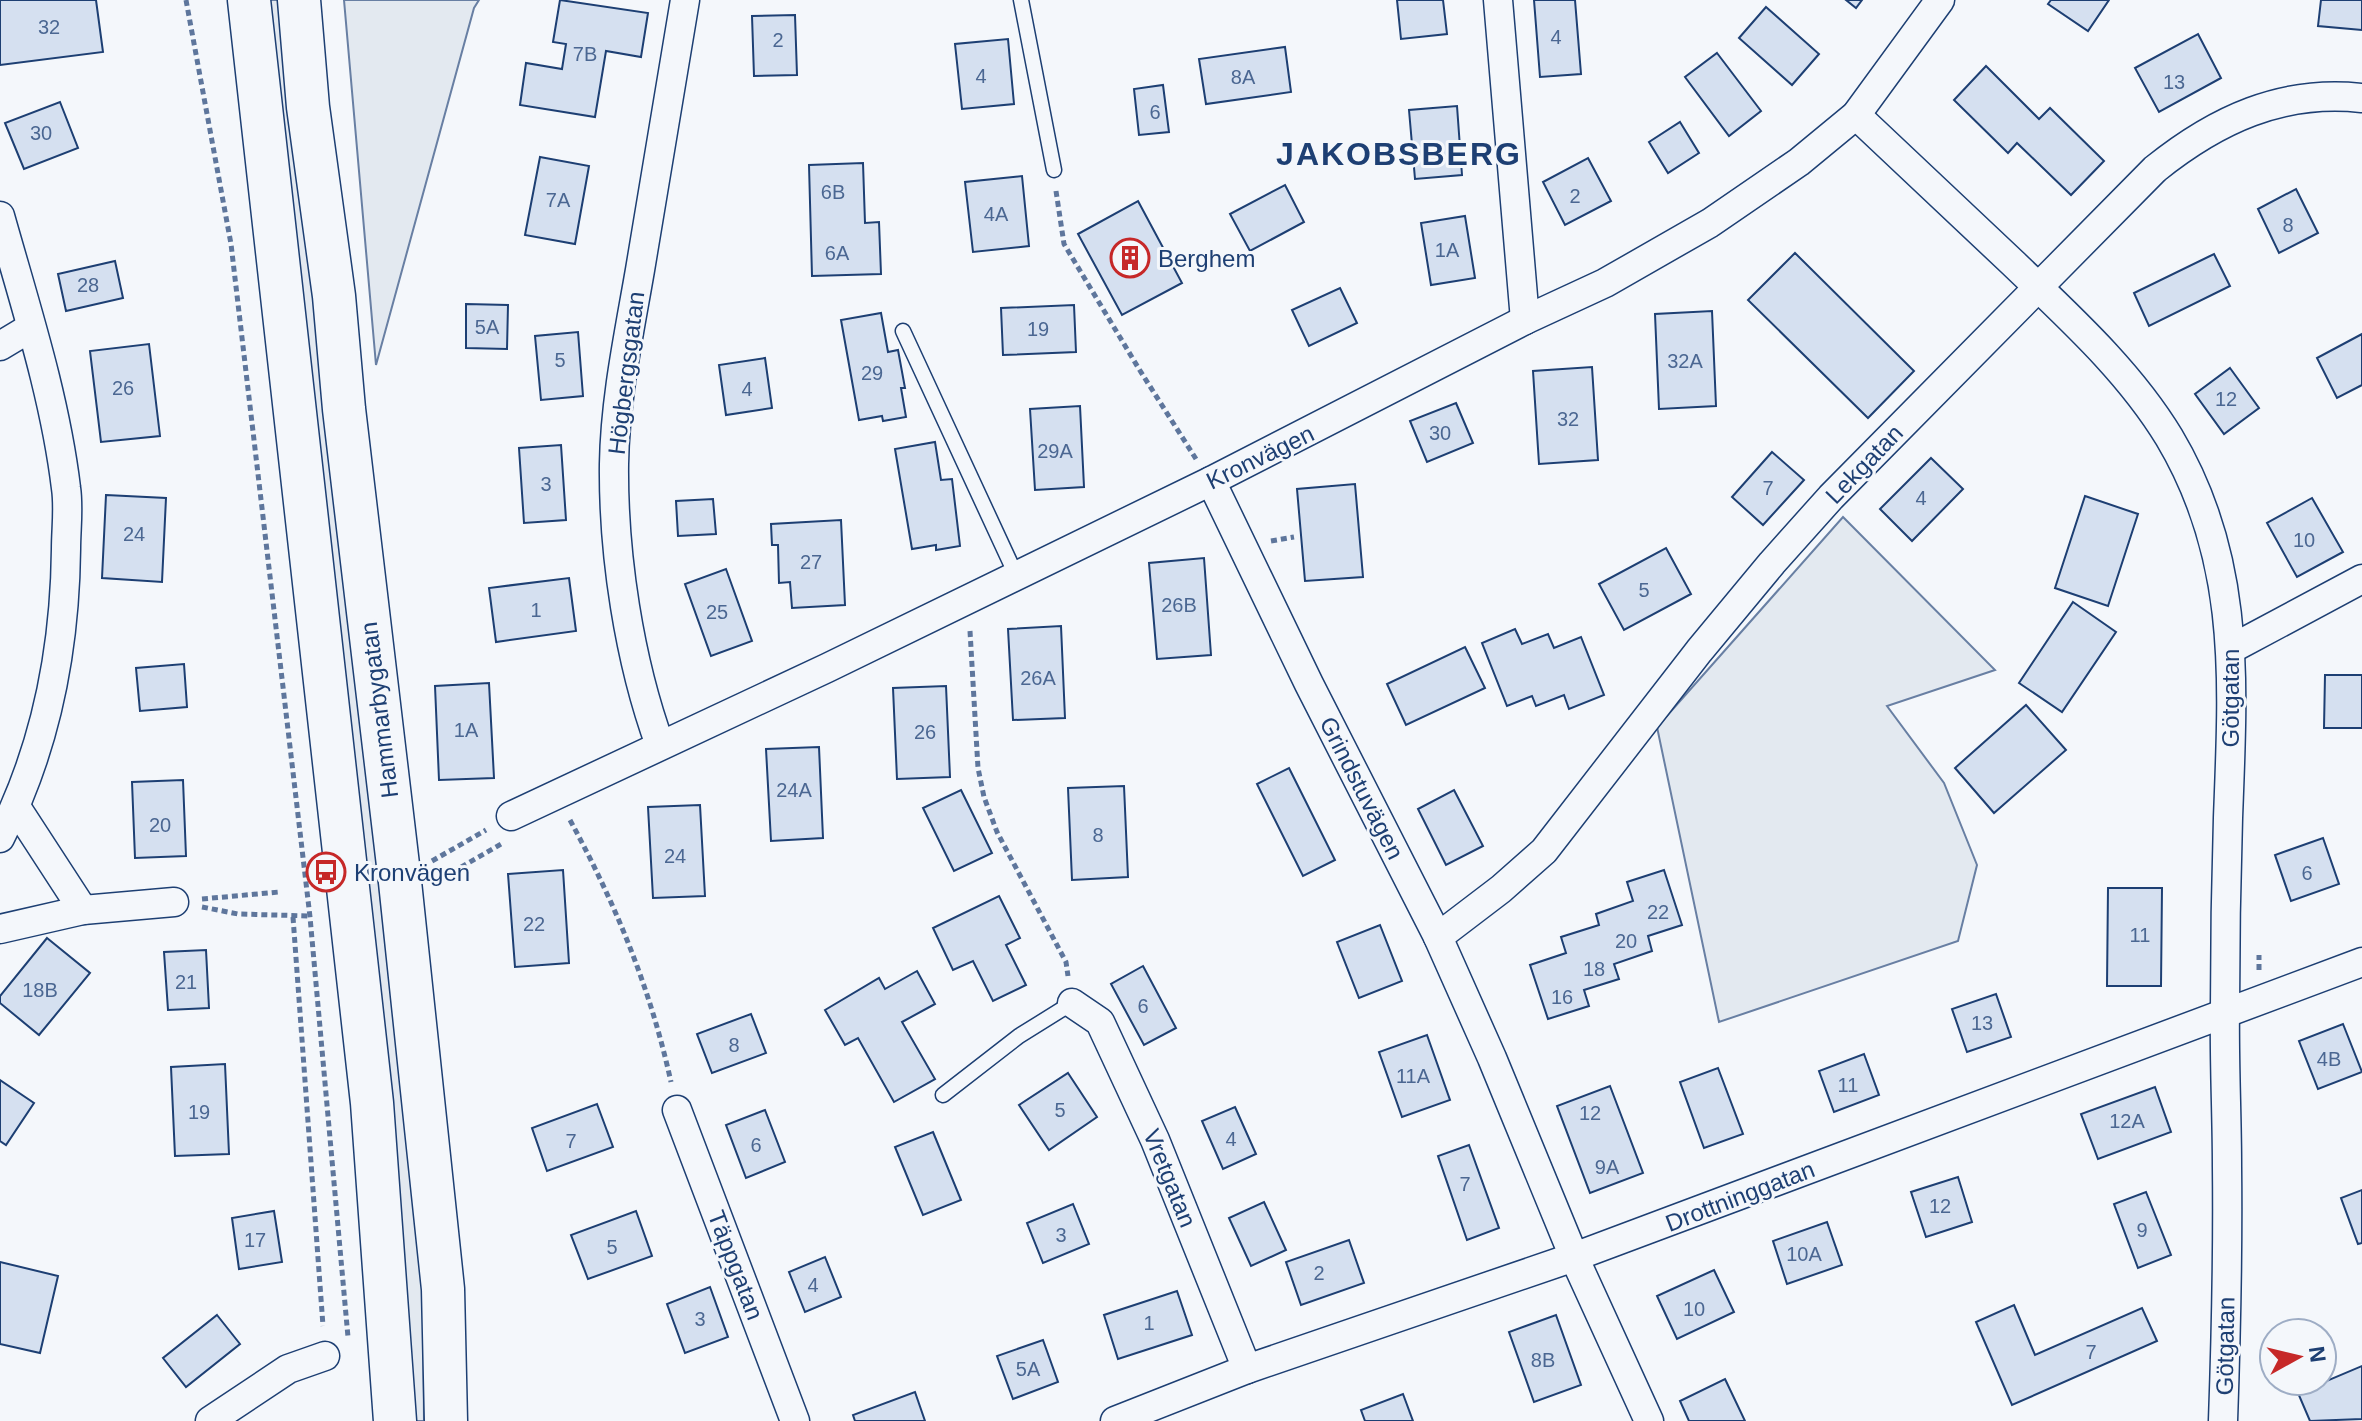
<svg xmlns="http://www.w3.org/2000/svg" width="2362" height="1421" viewBox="0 0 2362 1421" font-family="Helvetica,sans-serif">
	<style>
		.green { fill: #e3e9f0; stroke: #687fa3; stroke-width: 2 }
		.building { fill: #d5e0f0; stroke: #1d3f73; stroke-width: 2 }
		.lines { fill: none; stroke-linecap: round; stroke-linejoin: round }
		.service-casing { stroke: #1d3f73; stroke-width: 17 }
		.minor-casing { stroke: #1d3f73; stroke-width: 31 }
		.secondary-casing { stroke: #1d3f73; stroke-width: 45 }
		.path { stroke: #5e769c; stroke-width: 5; stroke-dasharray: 6 4; stroke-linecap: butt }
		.service { stroke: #f4f7fb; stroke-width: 14 }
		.minor { stroke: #f4f7fb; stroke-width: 28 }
		.secondary { stroke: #f4f7fb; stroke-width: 42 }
		.labels { text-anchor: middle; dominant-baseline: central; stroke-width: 6; stroke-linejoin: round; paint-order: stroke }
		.number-label { font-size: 20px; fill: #4b6792 }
		.poi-label { font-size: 24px; fill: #1d3f73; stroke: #f4f7fb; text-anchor: start }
		.street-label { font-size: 24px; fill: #1d3f73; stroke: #f4f7fb }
		.district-label { font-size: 32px; font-weight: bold; letter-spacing: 2px; fill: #1d3f73; stroke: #f4f7fb }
	</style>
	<rect width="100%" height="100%" fill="#f4f7fb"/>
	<g class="green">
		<path d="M266,0H283L423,1289L424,1421H413Z"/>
		<path d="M344,0H479L474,8L376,365Z"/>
		<path d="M1843,517L1995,670L1887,706L1944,783L1977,865L1958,941L1719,1022L1657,727Z"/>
	</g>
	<g class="building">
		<path d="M0,0H96L103,52L0,65Z"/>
		<path d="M560,0L648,13L641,57L606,51L595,117L520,105L526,63L562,69L566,44L553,42Z"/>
		<path d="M1397,0H1443L1447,34L1401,39Z"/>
		<path d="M1534,0H1575L1581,74L1540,77Z"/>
		<path d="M1846,0H1862L1856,8Z"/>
		<path d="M2051,0H2109L2088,31L2048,4Z"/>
		<path d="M2321,0H2362V30L2318,26Z"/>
		<path d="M1766,7L1819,54L1792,85L1739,38Z"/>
		<path d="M795,15L797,75L754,76L752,16Z"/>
		<path d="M2198,34L2221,78L2159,112L2135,68Z"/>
		<path d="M1008,39L1014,104L962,109L955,44Z"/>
		<path d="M1285,47L1291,92L1206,104L1199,59Z"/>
		<path d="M1717,53L1761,111L1729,136L1685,77Z"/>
		<path d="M1986,66L2039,119L2050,108L2104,161L2071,195L2017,143L2008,153L1954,100Z"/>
		<path d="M1163,85L1169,132L1139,135L1134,89Z"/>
		<path d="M60,102L78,148L24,169L5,123Z"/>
		<path d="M1457,106L1462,175L1415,179L1409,110Z"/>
		<path d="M1680,122L1699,153L1668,173L1649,142Z"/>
		<path d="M540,157L589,166L575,244L525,235Z"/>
		<path d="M1588,158L1611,201L1565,225L1543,182Z"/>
		<path d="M863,163L865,223L879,222L881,274L812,276L809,165Z"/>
		<path d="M1022,176L1029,246L973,252L965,182Z"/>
		<path d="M1285,185L1304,222L1250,251L1230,214Z"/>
		<path d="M2296,189L2318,233L2279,253L2258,209Z"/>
		<path d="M1138,201L1182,283L1122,315L1078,234Z"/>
		<path d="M1465,216L1475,278L1431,285L1421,223Z"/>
		<path d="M1795,253L1914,371L1868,418L1748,300Z"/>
		<path d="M2214,254L2230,286L2149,326L2134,293Z"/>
		<path d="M115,261L123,298L66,311L58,274Z"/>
		<path d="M1340,288L1357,323L1309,346L1292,310Z"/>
		<path d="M466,304L508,305L507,349L466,348Z"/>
		<path d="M1074,305L1076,352L1003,355L1001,308Z"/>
		<path d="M1712,311L1716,406L1659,409L1655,314Z"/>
		<path d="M881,313L888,352L898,350L905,388H901L906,417L883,421L882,416L859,420L841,320Z"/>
		<path d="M578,332L583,396L541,400L535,336Z"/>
		<path d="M2362,334V385L2337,398L2317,358Z"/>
		<path d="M149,344L160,436L101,442L90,351Z"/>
		<path d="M765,358L772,408L726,415L719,365Z"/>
		<path d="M1592,367L1598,460L1539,464L1533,371Z"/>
		<path d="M2230,368L2259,408L2224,434L2195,394Z"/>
		<path d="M1456,403L1473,443L1427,462L1410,421Z"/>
		<path d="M1080,406L1084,487L1035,490L1030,409Z"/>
		<path d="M935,442L941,480L952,479L960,546L936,550V545L912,549L895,449Z"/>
		<path d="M561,445L566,520L524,523L519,448Z"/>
		<path d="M1772,452L1804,480L1763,525L1732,497Z"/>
		<path d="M1931,458L1963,489L1912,541L1880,509Z"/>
		<path d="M1355,484L1363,577L1305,581L1297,489Z"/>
		<path d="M106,495L166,498L162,582L102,578Z"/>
		<path d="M2085,496L2138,514L2108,606L2055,588Z"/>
		<path d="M2312,498L2343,552L2297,577L2267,523Z"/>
		<path d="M713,499L716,534L678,536L676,501Z"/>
		<path d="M841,520L845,605L792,608L790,582L779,583L778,545H772L771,524Z"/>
		<path d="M1666,548L1691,594L1624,630L1599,584Z"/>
		<path d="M1204,558L1211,655L1157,659L1149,563Z"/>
		<path d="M726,569L752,641L711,656L685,584Z"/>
		<path d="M569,578L576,631L496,642L489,588Z"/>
		<path d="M2073,602L2116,632L2062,712L2019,683Z"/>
		<path d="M1061,626L1065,718L1013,720L1008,629Z"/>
		<path d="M1515,629L1522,644L1548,634L1554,648L1581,637L1604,695L1569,709L1564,695L1536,706L1532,696L1507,706L1482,643Z"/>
		<path d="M1465,647L1485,688L1406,725L1387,684Z"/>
		<path d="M184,664L187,707L140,711L136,668Z"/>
		<path d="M2325,675H2362V728H2324Z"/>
		<path d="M489,683L494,778L439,780L435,686Z"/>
		<path d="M946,686L950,777L897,779L893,688Z"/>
		<path d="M2026,705L2066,750L1994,813L1955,768Z"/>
		<path d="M819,747L823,838L771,841L766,749Z"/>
		<path d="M1289,768L1335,860L1303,876L1257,784Z"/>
		<path d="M183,780L186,856L135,858L132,782Z"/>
		<path d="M1124,786L1128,877L1072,880L1068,788Z"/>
		<path d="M961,790L992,853L954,871L923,808Z"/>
		<path d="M1454,790L1483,846L1446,865L1418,809Z"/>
		<path d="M700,805L705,896L653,898L648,807Z"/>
		<path d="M2323,838L2339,884L2291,901L2275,855Z"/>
		<path d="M563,870L569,963L515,967L508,874Z"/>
		<path d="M1664,870L1682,925L1648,936L1652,951L1614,964L1619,979L1584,990L1589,1006L1548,1019L1530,965L1566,953L1561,937L1599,925L1596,914L1633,901L1627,882Z"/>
		<path d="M2108,888H2162L2161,986H2107Z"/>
		<path d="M999,896L1020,938L1006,945L1026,985L993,1001L973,961L953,970L933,928Z"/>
		<path d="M1380,925L1402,981L1359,998L1337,942Z"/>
		<path d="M47,938L90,973L39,1035L0,1003V996Z"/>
		<path d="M206,950L209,1008L168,1010L164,952Z"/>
		<path d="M1143,966L1176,1028L1144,1045L1111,984Z"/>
		<path d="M917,971L935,1004L902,1022L935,1079L894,1102L858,1038L845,1045L825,1010L879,978L885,989Z"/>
		<path d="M1996,994L2011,1037L1967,1052L1952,1009Z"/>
		<path d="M751,1014L766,1053L712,1073L697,1034Z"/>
		<path d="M2343,1024L2362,1072L2318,1089L2299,1041Z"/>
		<path d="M1427,1035L1450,1100L1402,1117L1379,1052Z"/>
		<path d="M1864,1054L1879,1095L1834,1112L1819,1071Z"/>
		<path d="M225,1064L229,1154L175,1156L171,1067Z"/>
		<path d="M1718,1068L1743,1134L1704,1148L1680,1082Z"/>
		<path d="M1068,1073L1097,1117L1049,1150L1019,1105Z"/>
		<path d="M0,1080L34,1103L6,1145L0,1141Z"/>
		<path d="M1610,1086L1643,1173L1590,1193L1557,1106Z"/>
		<path d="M2155,1087L2171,1132L2098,1159L2081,1114Z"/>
		<path d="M597,1104L613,1147L547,1171L532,1128Z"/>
		<path d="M1235,1107L1256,1154L1223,1169L1202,1121Z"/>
		<path d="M765,1110L785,1162L746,1178L726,1125Z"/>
		<path d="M933,1132L961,1200L923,1215L895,1147Z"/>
		<path d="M1469,1145L1499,1228L1467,1240L1438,1156Z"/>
		<path d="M1958,1177L1972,1222L1926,1237L1911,1192Z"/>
		<path d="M2362,1190V1243L2358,1244L2341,1198Z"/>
		<path d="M2146,1192L2171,1255L2138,1268L2114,1204Z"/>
		<path d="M1264,1202L1286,1250L1251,1266L1229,1218Z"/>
		<path d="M1073,1204L1089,1244L1043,1263L1027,1223Z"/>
		<path d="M274,1211L282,1262L239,1269L232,1218Z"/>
		<path d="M636,1211L652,1256L588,1279L571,1235Z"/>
		<path d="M1827,1222L1842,1265L1787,1284L1773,1241Z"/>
		<path d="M1349,1240L1364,1283L1301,1305L1286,1262Z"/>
		<path d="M825,1257L841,1297L805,1312L789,1272Z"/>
		<path d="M0,1262L58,1276L40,1353L0,1344Z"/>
		<path d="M1714,1270L1734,1312L1677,1339L1657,1296Z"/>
		<path d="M710,1287L728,1337L685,1353L667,1304Z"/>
		<path d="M1177,1291L1192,1335L1118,1359L1104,1315Z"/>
		<path d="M2014,1305L2035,1355L2142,1308L2157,1341L2012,1405L1976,1322Z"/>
		<path d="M217,1315L240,1344L186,1387L163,1358Z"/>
		<path d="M1556,1315L1581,1385L1534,1402L1509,1332Z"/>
		<path d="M1043,1340L1058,1382L1013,1399L997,1356Z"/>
		<path d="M2362,1366V1419L2310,1421L2298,1393Z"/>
		<path d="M1725,1379L1745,1421H1689L1680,1401Z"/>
		<path d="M915,1392L925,1421H855L853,1415Z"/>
		<path d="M1403,1394L1413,1421H1365L1361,1410Z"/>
	</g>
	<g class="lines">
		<defs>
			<g id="service">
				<path d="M1021,0L1054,170"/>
				<path d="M903,331L1016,575"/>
				<path d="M943,1095L1019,1036L1072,1003"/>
			</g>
			<g id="minor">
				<path d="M1498,0L1525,320"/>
				<path d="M1856,115C1908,164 1961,214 2014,264C2069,317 2129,371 2169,437C2242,559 2233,683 2228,818C2226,881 2225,944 2225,1007C2224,1060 2227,1114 2227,1167C2228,1252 2226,1336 2223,1421"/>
				<path d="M0,216C25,305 55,396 66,488C69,508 66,529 66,549C65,649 46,748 0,838"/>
				<path d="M0,346L30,328"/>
				<path d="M1211,481L1309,684L1438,937L1492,1058L1574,1257L1649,1421"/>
				<path d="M2231,649L2362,579"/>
				<path d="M660,745C629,660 613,554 614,464C615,399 629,334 640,270C655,180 670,90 685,0"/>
				<path d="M16,807L83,910"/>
				<path d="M511,816L827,668L1211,481L1525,320L1605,283L1710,223L1799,162L1856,115L1940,0"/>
				<path d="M0,929L83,910L174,902"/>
				<path d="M1438,937L1501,889L1544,851L1699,651L1772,563L1831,497L2155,169C2216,120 2282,89 2362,98"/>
				<path d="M1072,1003L1100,1022L1155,1140L1247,1369"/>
				<path d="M677,1110L795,1421"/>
				<path d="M210,1421L288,1369L325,1356"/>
				<path d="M1115,1421L1247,1369L1574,1257L2362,962"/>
			</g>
			<g id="secondary">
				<path d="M249,0L372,1103L395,1421"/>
				<path d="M299,0L308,107L334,296L344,409L400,882L443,1289L446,1421"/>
			</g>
		</defs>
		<use href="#service" class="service-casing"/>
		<use href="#minor" class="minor-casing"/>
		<use href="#secondary" class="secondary-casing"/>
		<g class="path">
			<path d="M186,0L231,244L310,917L348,1337"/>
			<path d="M1056,191L1064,244L1139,369L1196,459"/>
			<path d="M1271,541L1294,537"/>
			<path d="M970,631L978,768L984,797L997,832L1066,962L1068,976"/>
			<path d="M570,820C616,905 650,987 671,1082"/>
			<path d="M432,861L486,830"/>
			<path d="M435,882L503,843"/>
			<path d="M202,899L279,892"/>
			<path d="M202,907L238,914L311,916"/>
			<path d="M293,917L323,1326"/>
			<path d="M2259,970V955"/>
		</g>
		<use href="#service" class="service"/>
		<use href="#minor" class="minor"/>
		<use href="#secondary" class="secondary"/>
	</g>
	<defs>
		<symbol id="building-ring" viewBox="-11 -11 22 22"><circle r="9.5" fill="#f4f7fb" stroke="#c62828" stroke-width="1.5"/><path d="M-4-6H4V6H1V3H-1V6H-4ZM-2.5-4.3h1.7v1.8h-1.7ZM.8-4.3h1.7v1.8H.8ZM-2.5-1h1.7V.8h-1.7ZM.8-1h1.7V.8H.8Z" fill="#c62828"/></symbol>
		<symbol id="bus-ring" viewBox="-11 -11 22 22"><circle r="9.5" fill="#f4f7fb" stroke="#c62828" stroke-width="1.5"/><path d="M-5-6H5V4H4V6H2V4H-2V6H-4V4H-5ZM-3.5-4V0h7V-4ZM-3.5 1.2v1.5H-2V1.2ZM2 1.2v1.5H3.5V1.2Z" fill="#c62828"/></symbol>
	</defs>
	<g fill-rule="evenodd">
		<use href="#building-ring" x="1108" y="236" width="44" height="44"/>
		<use href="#bus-ring" x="304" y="850" width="44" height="44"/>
	</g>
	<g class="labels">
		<g class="number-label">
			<text x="49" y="27">32</text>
			<text x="1556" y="37">4</text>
			<text x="778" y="40">2</text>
			<text x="585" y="54">7B</text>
			<text x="981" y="76">4</text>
			<text x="1243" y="77">8A</text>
			<text x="2174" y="82">13</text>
			<text x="1155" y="112">6</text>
			<text x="41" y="133">30</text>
			<text x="833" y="192">6B</text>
			<text x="1575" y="196">2</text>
			<text x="558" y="200">7A</text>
			<text x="996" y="214">4A</text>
			<text x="2288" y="225">8</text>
			<text x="1447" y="250">1A</text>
			<text x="837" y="253">6A</text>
			<text x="88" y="285">28</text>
			<text x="487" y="327">5A</text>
			<text x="1038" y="329">19</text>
			<text x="560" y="360">5</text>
			<text x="1685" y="361">32A</text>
			<text x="872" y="373">29</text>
			<text x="123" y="388">26</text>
			<text x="747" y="389">4</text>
			<text x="2226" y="399">12</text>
			<text x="1568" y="419">32</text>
			<text x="1440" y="433">30</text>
			<text x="1055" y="451">29A</text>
			<text x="546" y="484">3</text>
			<text x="1768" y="488">7</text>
			<text x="1921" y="498">4</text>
			<text x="134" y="534">24</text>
			<text x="2304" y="540">10</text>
			<text x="811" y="562">27</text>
			<text x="1644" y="590">5</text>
			<text x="1179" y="605">26B</text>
			<text x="536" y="610">1</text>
			<text x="717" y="612">25</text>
			<text x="1038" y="678">26A</text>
			<text x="466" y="730">1A</text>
			<text x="925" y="732">26</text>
			<text x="794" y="790">24A</text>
			<text x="160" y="825">20</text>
			<text x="1098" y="835">8</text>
			<text x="675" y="856">24</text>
			<text x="2307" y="873">6</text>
			<text x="1658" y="912">22</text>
			<text x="534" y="924">22</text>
			<text x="2140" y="935">11</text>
			<text x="1626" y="941">20</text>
			<text x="1594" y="969">18</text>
			<text x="186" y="982">21</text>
			<text x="40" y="990">18B</text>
			<text x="1562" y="997">16</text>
			<text x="1143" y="1006">6</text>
			<text x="1982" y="1023">13</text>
			<text x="734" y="1045">8</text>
			<text x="2329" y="1059">4B</text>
			<text x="1413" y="1076">11A</text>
			<text x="1848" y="1085">11</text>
			<text x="1060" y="1110">5</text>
			<text x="199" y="1112">19</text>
			<text x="1590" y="1113">12</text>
			<text x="2127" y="1121">12A</text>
			<text x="1231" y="1139">4</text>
			<text x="571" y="1141">7</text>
			<text x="756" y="1145">6</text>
			<text x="1607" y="1167">9A</text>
			<text x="1465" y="1184">7</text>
			<text x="1940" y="1206">12</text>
			<text x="2142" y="1230">9</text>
			<text x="1061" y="1235">3</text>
			<text x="255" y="1240">17</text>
			<text x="612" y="1247">5</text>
			<text x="1804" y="1254">10A</text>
			<text x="1319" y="1273">2</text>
			<text x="813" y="1285">4</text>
			<text x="1694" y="1309">10</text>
			<text x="700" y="1319">3</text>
			<text x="1149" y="1323">1</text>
			<text x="2091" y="1352">7</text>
			<text x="1543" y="1360">8B</text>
			<text x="1028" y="1369">5A</text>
		</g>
		<g class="poi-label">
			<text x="1158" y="258">Berghem</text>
			<text x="354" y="872">Kronvägen</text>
		</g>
		<g class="street-label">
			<text transform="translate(626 373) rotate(-83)">Högbergsgatan</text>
			<text transform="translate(1260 457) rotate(-26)">Kronvägen</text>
			<text transform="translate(1864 464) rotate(-46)">Lekgatan</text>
			<text transform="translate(2230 698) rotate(-90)">Götgatan</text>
			<text transform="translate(379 710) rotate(-97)">Hammarbygatan</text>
			<text transform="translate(1362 788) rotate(63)">Grindstuvägen</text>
			<text transform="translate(1170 1178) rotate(68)">Vretgatan</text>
			<text transform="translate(1740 1196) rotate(-21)">Drottninggatan</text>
			<text transform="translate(736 1265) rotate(69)">Täppgatan</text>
			<text transform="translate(2225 1346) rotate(-89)">Götgatan</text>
		</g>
		<g class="district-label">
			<text x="1399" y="154">JAKOBSBERG</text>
		</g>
	</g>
	<g transform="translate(2298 1357) rotate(82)"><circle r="38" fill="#f4f7fb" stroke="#9eadc5" stroke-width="2"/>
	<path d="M0-6L14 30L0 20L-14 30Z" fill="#c62828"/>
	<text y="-12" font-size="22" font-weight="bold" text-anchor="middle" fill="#1d3f73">N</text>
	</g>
</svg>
